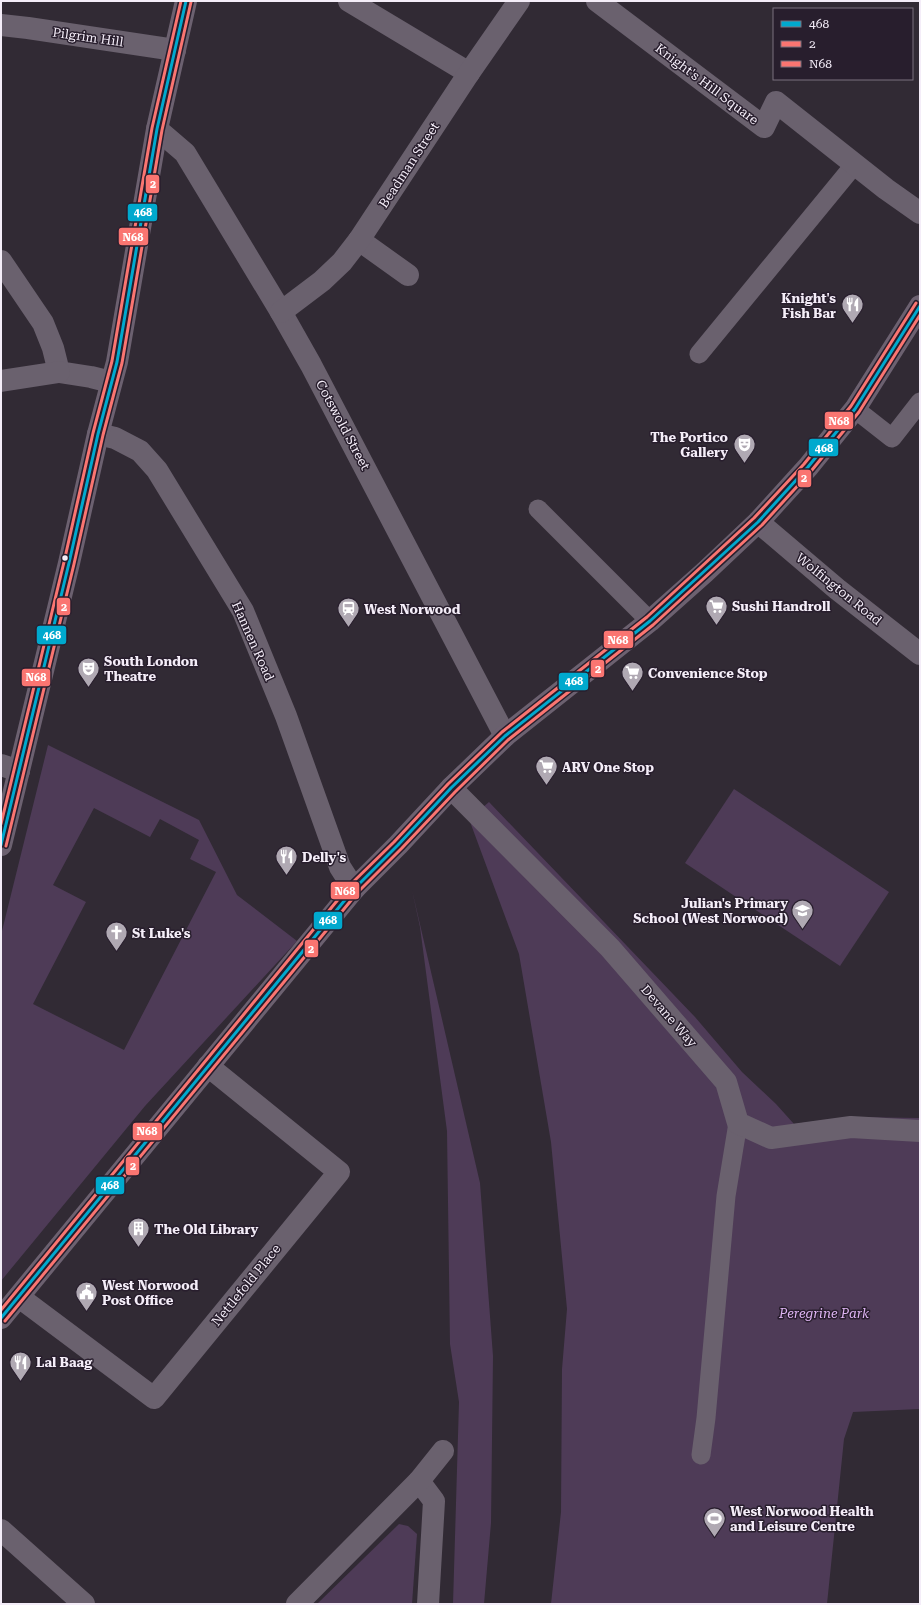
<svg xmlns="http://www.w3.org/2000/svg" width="921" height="1605" viewBox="0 0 921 1605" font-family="'Roboto Serif',serif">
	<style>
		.green { fill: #4e3b57; fill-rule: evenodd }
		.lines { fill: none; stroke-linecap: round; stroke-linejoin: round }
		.service { stroke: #6a616e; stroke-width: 19 }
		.minor { stroke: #6a616e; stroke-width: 22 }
		.primary { stroke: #6c6170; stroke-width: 22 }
		.bus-1-casing { stroke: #281e2d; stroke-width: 6 }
		.bus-2-casing { stroke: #281e2d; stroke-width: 6 }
		.bus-3-casing { stroke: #281e2d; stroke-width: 6 }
		.bus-1 { stroke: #00a9ce; stroke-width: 3 }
		.bus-2 { stroke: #fa7571; stroke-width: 3 }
		.bus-3 { stroke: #fa7571; stroke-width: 3 }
		.bus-dot { fill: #f4edf8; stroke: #281e2d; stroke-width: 1.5 }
		.labels { text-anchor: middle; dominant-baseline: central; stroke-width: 3; stroke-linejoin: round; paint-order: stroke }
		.street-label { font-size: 13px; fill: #f4edf8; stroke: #281e2d }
		.poi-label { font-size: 13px; font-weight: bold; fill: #f4edf8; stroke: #281e2d; text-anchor: start }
		.park-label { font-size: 13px; font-style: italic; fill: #e0b6f5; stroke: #281e2d }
		.line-badge { stroke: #281e2d; stroke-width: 1.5 }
		.badge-label { font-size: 11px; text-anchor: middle; font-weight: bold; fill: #fff }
	</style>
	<rect width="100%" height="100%" fill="#312a34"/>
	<g class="green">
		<path d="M48,745L199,820L237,895L297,941L145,1106L1,1281V935ZM94,808L150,837L160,819L199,840L190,859L216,872L124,1050L33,1004L86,902L53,885Z"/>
		<path d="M734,789L889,892L840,966L685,863Z"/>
		<path d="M489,802L695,1017L742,1072L776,1104L794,1124L848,1117L920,1118V1409L853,1412L844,1439L827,1604H551L561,1512L562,1369L567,1309L551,1142L519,954L469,819Z"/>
		<path d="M412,890L480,1183L493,1356L491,1523L484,1604H453L459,1402L450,1344L447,1131L420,927Z"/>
		<path d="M399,1524L408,1526L417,1534L412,1604H317Z"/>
	</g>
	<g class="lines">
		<g class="service">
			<path d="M699,354L855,164"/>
			<path d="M855,409L892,438L920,402"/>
			<path d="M538,509L650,621"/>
			<path d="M701,1455L706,1418L726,1196L738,1123"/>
		</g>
		<g class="minor">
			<path d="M349,1L469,73"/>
			<path d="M597,1L764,127L776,102L886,189L920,213"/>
			<path d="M1,25L28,28L175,50"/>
			<path d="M157,129L185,153L281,312L311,365L505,736"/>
			<path d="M359,240L408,275"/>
			<path d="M1,261L43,323L53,348L59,372L91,377L111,382"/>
			<path d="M281,312L322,281L342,262L359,240L469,73L519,1"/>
			<path d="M1,381L59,372"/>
			<path d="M98,434L115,438L140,451L157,470L243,611L286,716L340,867L354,889"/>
			<path d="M758,522L837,589L920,654"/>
			<path d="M1,765L19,771"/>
			<path d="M451,788L610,948L726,1082L738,1123L771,1138L851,1127L920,1131"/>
			<path d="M19,1297L154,1398L339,1172L208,1066"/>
			<path d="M419,1481L434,1501L428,1604"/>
			<path d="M1,1530L84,1604"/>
			<path d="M297,1604L419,1481L443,1451"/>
		</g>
		<g class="primary">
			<path d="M1,845L69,563L98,434L117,362L157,129L186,1"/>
			<path d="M1,1318L354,889L398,845L451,788L505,736L650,621L705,572L758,522L808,467L855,409L920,306"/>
		</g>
		<defs>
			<g id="bus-1">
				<path d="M1,845L69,563L98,434L117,362L157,129L186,1"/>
				<path d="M1,1318L354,889L398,845L451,788L505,736L650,621L758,522L808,467L855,409L920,306"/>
			</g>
			<g id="bus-2">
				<path d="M6,846L74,564L103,435L122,363L162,130L191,2"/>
				<path d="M5,1321L358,892L402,848L455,792L508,740L653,625L762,525L812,470L859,412L920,315"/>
			</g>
			<g id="bus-3">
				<path d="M1,824L64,562L93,433L112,361L152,128L181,1"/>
				<path d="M1,1310L350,885L394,842L448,784L502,732L647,617L754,518L804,464L851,406L916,303"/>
			</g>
		</defs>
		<use href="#bus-1" class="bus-1-casing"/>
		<use href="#bus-2" class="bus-2-casing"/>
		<use href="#bus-3" class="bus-3-casing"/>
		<use href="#bus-1" class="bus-1"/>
		<use href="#bus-2" class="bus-2"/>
		<use href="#bus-3" class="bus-3"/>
	</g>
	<defs>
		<symbol id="restaurant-pin" viewBox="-11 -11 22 30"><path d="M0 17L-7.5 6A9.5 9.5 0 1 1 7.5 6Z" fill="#b0a9b3" stroke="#281e2d"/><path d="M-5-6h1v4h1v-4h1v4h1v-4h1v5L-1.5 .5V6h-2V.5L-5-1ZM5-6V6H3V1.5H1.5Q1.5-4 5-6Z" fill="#fff"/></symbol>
		<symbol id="theatre-pin" viewBox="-11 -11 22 30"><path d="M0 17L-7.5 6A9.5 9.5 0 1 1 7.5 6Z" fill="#b0a9b3" stroke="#281e2d"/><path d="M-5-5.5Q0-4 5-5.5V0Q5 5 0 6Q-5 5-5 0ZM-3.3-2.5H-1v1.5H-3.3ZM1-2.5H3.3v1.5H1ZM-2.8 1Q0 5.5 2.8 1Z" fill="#fff"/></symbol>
		<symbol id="supermarket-pin" viewBox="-11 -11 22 30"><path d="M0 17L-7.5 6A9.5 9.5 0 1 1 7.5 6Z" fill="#b0a9b3" stroke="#281e2d"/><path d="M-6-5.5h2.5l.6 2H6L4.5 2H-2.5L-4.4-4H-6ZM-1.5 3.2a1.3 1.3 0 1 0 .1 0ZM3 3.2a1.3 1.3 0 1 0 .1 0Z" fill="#fff"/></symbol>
		<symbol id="station-pin" viewBox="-11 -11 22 30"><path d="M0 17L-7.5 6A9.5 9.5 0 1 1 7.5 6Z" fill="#b0a9b3" stroke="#281e2d"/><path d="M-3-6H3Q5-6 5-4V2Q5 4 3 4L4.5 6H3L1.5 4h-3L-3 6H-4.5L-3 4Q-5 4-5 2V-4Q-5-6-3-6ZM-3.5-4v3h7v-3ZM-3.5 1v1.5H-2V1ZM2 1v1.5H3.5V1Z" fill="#fff"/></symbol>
		<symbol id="school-pin" viewBox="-11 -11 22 30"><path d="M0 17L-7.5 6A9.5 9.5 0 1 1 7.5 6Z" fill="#b0a9b3" stroke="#281e2d"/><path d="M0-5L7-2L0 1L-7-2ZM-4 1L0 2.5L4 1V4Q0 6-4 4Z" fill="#fff"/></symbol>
		<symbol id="church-pin" viewBox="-11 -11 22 30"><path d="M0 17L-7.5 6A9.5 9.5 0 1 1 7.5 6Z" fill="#b0a9b3" stroke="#281e2d"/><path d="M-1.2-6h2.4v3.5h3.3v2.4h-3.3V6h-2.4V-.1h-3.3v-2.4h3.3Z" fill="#fff"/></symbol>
		<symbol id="building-pin" viewBox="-11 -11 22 30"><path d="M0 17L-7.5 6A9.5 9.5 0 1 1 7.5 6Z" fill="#b0a9b3" stroke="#281e2d"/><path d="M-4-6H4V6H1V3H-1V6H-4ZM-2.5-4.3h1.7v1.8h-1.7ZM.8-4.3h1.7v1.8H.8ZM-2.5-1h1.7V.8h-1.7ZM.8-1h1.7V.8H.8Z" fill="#fff"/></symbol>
		<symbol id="civic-pin" viewBox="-11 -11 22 30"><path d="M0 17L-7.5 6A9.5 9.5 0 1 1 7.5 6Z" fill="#b0a9b3" stroke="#281e2d"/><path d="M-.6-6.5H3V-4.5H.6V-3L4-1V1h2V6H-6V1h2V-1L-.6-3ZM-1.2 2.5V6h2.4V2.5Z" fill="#fff"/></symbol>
		<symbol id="stadium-pin" viewBox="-11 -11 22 30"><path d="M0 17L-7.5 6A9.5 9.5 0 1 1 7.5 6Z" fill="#b0a9b3" stroke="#281e2d"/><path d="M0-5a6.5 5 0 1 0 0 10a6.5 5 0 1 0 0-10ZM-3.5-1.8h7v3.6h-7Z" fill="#fff"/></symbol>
	</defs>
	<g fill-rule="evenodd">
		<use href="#restaurant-pin" x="840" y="292" width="25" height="34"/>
		<use href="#theatre-pin" x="732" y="432" width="25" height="34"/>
		<use href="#supermarket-pin" x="704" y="594" width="25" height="34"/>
		<use href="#station-pin" x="336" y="596" width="25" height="34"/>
		<use href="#theatre-pin" x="76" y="656" width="25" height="34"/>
		<use href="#supermarket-pin" x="620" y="660" width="25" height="34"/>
		<use href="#supermarket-pin" x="534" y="754" width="25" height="34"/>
		<use href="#restaurant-pin" x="274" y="844" width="25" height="34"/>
		<use href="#school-pin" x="790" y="898" width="25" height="34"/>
		<use href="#church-pin" x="104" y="920" width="25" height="34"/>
		<use href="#building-pin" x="126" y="1216" width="25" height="34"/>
		<use href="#civic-pin" x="74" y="1280" width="25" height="34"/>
		<use href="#restaurant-pin" x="8" y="1350" width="25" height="34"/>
		<use href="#stadium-pin" x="702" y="1506" width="25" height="34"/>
	</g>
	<circle class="bus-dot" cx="65" cy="558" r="3.5"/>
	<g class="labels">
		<g class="street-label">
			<text transform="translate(88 37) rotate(8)">Pilgrim Hill</text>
			<text transform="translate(707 84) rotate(37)">Knight's Hill Square</text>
			<text transform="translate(409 165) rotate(-57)">Beadman Street</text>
			<text transform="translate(343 425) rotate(62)">Cotswold Street</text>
			<text transform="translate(839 589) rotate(39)">Wolfington Road</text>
			<text transform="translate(253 641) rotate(66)">Hannen Road</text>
			<text transform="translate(669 1016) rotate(49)">Devane Way</text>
			<text transform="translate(246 1285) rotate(-51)">Nettlefold Place</text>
		</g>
		<g class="poi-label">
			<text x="836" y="298" text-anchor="end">Knight's<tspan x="836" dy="15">Fish Bar</tspan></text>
			<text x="728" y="437" text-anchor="end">The Portico<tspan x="728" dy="15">Gallery</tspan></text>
			<text x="732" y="606">Sushi Handroll</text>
			<text x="364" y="609">West Norwood</text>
			<text x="104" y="661">South London<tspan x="104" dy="15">Theatre</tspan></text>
			<text x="648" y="673">Convenience Stop</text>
			<text x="562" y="767">ARV One Stop</text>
			<text x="302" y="857">Delly's</text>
			<text x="788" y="903" text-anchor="end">Julian's Primary<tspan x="788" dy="15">School (West Norwood)</tspan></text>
			<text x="132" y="933">St Luke's</text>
			<text x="154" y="1229">The Old Library</text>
			<text x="102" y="1285">West Norwood<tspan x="102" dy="15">Post Office</tspan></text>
			<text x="36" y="1362">Lal Baag</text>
			<text x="730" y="1511">West Norwood Health<tspan x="730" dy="15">and Leisure Centre</tspan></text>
		</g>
		<g class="park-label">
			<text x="824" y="1313">Peregrine Park</text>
		</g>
	</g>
	<g class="line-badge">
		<rect x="145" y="174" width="15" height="20" rx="4" fill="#fa7571"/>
		<rect x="127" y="203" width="31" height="19" rx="4" fill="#00a9ce"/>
		<rect x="118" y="227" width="31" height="19" rx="4" fill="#fa7571"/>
		<rect x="824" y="411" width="30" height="19" rx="4" fill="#fa7571"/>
		<rect x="808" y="438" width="31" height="19" rx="4" fill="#00a9ce"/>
		<rect x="797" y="469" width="15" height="19" rx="4" fill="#fa7571"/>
		<rect x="56" y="597" width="15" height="19" rx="4" fill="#fa7571"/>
		<rect x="36" y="625" width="31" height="20" rx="4" fill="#00a9ce"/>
		<rect x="603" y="630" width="31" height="19" rx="4" fill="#fa7571"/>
		<rect x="590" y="659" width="15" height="19" rx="4" fill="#fa7571"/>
		<rect x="21" y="668" width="30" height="19" rx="4" fill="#fa7571"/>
		<rect x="558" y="672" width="31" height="19" rx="4" fill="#00a9ce"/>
		<rect x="330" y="881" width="30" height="19" rx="4" fill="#fa7571"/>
		<rect x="313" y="911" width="30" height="19" rx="4" fill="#00a9ce"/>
		<rect x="304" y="939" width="15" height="19" rx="4" fill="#fa7571"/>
		<rect x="132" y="1122" width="31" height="19" rx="4" fill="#fa7571"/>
		<rect x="125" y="1156" width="15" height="20" rx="4" fill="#fa7571"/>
		<rect x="95" y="1176" width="30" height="19" rx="4" fill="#00a9ce"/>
	</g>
	<g class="badge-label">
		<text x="153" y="188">2</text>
		<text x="143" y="216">468</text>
		<text x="133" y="241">N68</text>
		<text x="839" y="425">N68</text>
		<text x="824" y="452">468</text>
		<text x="804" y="482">2</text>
		<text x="64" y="611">2</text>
		<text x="52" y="639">468</text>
		<text x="618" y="644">N68</text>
		<text x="598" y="673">2</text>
		<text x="36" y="681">N68</text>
		<text x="574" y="685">468</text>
		<text x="345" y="895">N68</text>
		<text x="328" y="924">468</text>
		<text x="311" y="953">2</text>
		<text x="147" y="1135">N68</text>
		<text x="133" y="1170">2</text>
		<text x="110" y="1189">468</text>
	</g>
	<rect width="921" height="1605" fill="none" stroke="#f4edf8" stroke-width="4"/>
	<rect x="773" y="8" width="140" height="72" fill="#281e2d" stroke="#7a717e"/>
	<rect x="781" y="21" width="20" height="6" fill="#00a9ce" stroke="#7a717e"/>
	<text x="809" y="28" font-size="12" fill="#f4edf8">468</text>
	<rect x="781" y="41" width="20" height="6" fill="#fa7571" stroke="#7a717e"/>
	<text x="809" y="48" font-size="12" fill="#f4edf8">2</text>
	<rect x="781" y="61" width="20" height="6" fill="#fa7571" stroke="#7a717e"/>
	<text x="809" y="68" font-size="12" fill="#f4edf8">N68</text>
</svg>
